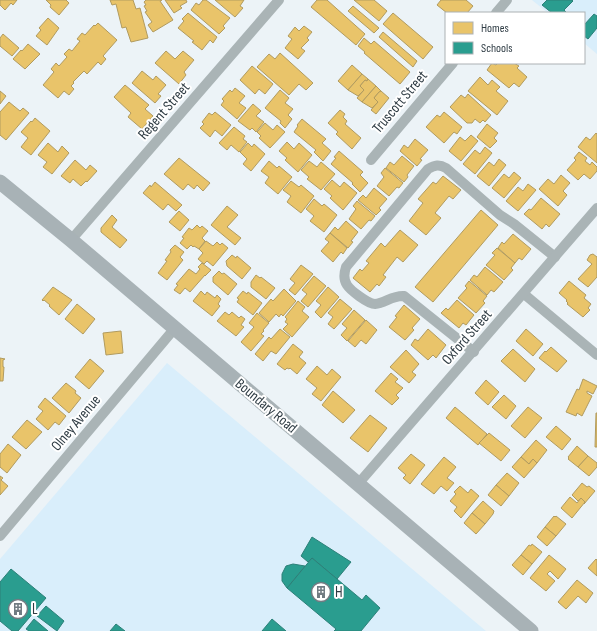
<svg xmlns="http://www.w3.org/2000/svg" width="597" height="631" viewBox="0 0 597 631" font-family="'Sofia Sans Condensed',sans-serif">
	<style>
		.built { fill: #d9eefb }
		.homes { fill: #e9c46a; stroke: #b19b5f }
		.schools { fill: #2a9d8f; stroke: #2c8078 }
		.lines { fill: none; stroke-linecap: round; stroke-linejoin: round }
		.minor { stroke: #aab4b6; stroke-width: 10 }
		.secondary { stroke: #a8b2b6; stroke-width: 15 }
		.labels { text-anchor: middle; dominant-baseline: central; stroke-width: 4; stroke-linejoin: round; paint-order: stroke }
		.street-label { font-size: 15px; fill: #2f3c44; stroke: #fff }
		.poi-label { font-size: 15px; fill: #2f3c44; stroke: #fff; text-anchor: start }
	</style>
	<rect width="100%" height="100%" fill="#ecf3f7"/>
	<g class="built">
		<path d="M532,0H597V54L584,43V13H548Z"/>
		<path d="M167,363L486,631H0V559Z"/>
	</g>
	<g class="homes">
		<path d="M0,0H17L13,5L11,3L5,10L0,5Z"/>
		<path d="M46,0H66L69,3L59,15L50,7L51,5Z"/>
		<path d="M110,0H133L136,9L140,8L148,38L131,42L126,27L122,28L116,4L112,5Z"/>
		<path d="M146,0H162L160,1L173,20L153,32L148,25L152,22L145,12L147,11L144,6L146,5L144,2Z"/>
		<path d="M165,0H186L187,2L180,6L182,8L174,13Z"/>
		<path d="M203,0H206L230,18L223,26L225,28L219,34L191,10L196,3L199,5Z"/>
		<path d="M215,0H244L240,6L243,8L235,17Z"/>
		<path d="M317,0H327L365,34L356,45L311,7Z"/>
		<path d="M354,0H374L387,11L379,21Z"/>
		<path d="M441,0H466L473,6L467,13H447L437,5Z"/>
		<path d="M353,6L379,28L374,33L348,11Z"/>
		<path d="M188,13L217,37L213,43L210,40L202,50L192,42L194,41L178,28L184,21L182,19Z"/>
		<path d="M393,13L433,47L423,59L383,24Z"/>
		<path d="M48,18L59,28L47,45L36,36L41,30L39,28Z"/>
		<path d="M98,23L117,40L103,56L106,59L101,65L98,62L87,74L84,71L73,82L74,83L71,86L74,89L69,95L64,91L58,98L43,85L54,72L51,69L56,63L59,66L67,57L64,54L69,49L72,51L80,41L77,39L82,33L85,35L94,25L95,26Z"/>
		<path d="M304,26L312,32L307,38L309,40L301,48L305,51L298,59L285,48L292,39L288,36L295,27L299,31Z"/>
		<path d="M383,32L417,61L413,67L379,37Z"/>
		<path d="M3,34L19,48L12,56L0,46V38Z"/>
		<path d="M364,38L371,44L374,41L410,72L400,84L364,53L365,52L358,46Z"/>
		<path d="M28,44L40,54L25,69L13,59L21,50L22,51Z"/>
		<path d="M166,51L175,59L183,51L194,60L184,72L186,75L179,84L155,63Z"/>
		<path d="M280,53L313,83L306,90L299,84L289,95L257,67L269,54L275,59Z"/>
		<path d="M492,63L496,65L498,63H514L519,66L517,68L527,77L519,87L514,83L509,88L487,70Z"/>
		<path d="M352,65L362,74L348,90L338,81Z"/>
		<path d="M252,66L273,84L265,94L259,89L255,94L240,80Z"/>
		<path d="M142,71L153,80L156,76L166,85L158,94L161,96L155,103L132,83Z"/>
		<path d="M362,74L368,79L367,81L365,80L360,86L364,90L358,96L348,90Z"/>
		<path d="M480,77L488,85L492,80L500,87L496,91L508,101L497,115L468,91Z"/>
		<path d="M368,79L376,86L362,102L357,98L364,90L360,86L365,80L367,81Z"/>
		<path d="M125,85L149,105L145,109L153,116L142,129L128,117L131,113L114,97Z"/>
		<path d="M376,86L381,91L380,92H379L374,98L378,102L372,108L362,102Z"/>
		<path d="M235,88L245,96L239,103L246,108L237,119L221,105L224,101L222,99L230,90L232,92Z"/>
		<path d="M280,90L289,98L285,103L293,109L288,115L292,119L285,128L280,123L281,121L265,108Z"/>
		<path d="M0,91L6,96L0,104Z"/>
		<path d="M381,91L389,98L376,114L371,110L378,102L374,98L379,92Z"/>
		<path d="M468,94L491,115L485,122L483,120L480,123L475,119L472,123H467L450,107L461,95L465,98Z"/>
		<path d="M9,102L20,111L23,108L29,113L6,140L0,135V112Z"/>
		<path d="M253,104L261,111L256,116L264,122L256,132L252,128L250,130L238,121Z"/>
		<path d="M340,110L345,114L343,117L347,121L345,124L361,138L352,149L336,134L338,132L328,123Z"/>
		<path d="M215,112L231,125L222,136L215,130L210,137L200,128L204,124L202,122L209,113L212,115Z"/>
		<path d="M444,112L462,127L457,134L454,132L444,143L426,127L437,115L440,117Z"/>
		<path d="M35,118L50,131L31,155L21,147L28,138L21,132L31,121L32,122Z"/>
		<path d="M302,119L326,139L322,143L331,151L323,161L314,152L316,150L294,132L298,126L297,125Z"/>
		<path d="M265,123L273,130L277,125L285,132L270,148L259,138L261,136L257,132Z"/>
		<path d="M487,124L498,133L494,138L497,141L490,148L477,137Z"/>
		<path d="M234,127L245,136L243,139L247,142L239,152L231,145L227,150L219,143Z"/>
		<path d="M596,133L597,134V163L578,147L586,137L590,140Z"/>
		<path d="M471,135L478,141L461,161L449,151L460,137L465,141Z"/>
		<path d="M415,139L428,150L420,159L422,160L417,166L400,151L404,145L408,148Z"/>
		<path d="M287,142L294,149L299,143L312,155L298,172L285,160L287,158L279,151Z"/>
		<path d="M48,143L58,152L62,146L69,153L52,174L43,167L47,162L38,155Z"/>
		<path d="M248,143L252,147L254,144L265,154L251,171L243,164L247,159L240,152Z"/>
		<path d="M485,147L492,153L475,174L463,164L475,150L480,154Z"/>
		<path d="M339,151L363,172L360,175L368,183L360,192L352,184L353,183L331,164L336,158L334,157Z"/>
		<path d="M579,152L587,158L585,161L590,165L592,162L597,167V171L590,179L584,174L578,180L567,170L576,160L574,158Z"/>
		<path d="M402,156L414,166L407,175L408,177L404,182L386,168L390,162L394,165Z"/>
		<path d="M179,158L210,183L203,191L197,185L194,189L188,184L183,190L164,174Z"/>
		<path d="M499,159L506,165L489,186L477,176L489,162L494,166Z"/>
		<path d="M75,160L86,170L90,165L97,171L87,182L86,181L81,186L73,179L70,183L61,176Z"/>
		<path d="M269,161L277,168L279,166L292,177L278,194L265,183L269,177L261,171Z"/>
		<path d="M309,161L317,167L321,162L335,174L321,190L307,179L309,177L301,170Z"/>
		<path d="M385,168L403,183L399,188L397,187L389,196L377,186L384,177L381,173Z"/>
		<path d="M514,172L521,178L504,198L492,188L504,174L509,178Z"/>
		<path d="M561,175L570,183L563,191L567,195L558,206L539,189L548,179L554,184Z"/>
		<path d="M443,176L461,190L453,199L449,196L435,213L441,218L426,235L409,221L423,203L418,199L433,182L436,184Z"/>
		<path d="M332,180L340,187L344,182L357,193L343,210L330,198L332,196L324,189Z"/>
		<path d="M291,181L299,187L301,185L314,196L301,213L287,202L291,196L283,190Z"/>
		<path d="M155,182L182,205L176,211L168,204L163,210L143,193L150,185L151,187Z"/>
		<path d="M528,184L536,190L518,211L506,201L518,187L523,191Z"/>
		<path d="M374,188L387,199L379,208L381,210L376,215L358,200L363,195L366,198Z"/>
		<path d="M541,198L560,214L549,227L546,224L542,229L524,214L529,209L531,210Z"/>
		<path d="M314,199L322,206L324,204L337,215L324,232L310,221L314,216L306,209Z"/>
		<path d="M357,201L375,216L371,221L369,220L361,229L349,219L356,209L353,206Z"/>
		<path d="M227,206L238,215L227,227L241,238L235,245L211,225Z"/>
		<path d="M481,210L498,225L433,302L415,287Z"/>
		<path d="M179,211L189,220L180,231L169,222Z"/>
		<path d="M112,215L117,220L112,227L127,240L120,248L101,232V228Z"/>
		<path d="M346,221L358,232L351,241L353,242L348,248L330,233L335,227L338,230Z"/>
		<path d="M197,225L200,228L202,226L208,231L202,238L205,241L199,249L194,246L193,247L191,245L187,249L180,243L184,238L182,237L189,228L192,230Z"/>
		<path d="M400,230L418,245L403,262L397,257L383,275L386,277L379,286L377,284L370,292L353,278L360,269L362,271L369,263L366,261L381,243L385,247Z"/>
		<path d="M330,233L347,248L343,254L341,252L333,262L321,251L329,242L325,239Z"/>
		<path d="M513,234L531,249L522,260L519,258L515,263L498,248L502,242L504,244Z"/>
		<path d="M206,241L213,246L217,242L220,245L222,243L228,248L213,266L207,261L204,264L198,259L203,253L199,249Z"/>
		<path d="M175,245L184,252L180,257L183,260L167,280L158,273L167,261L165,260L171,252L170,250Z"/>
		<path d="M497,248L515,263L511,268L513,270L504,280L486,265L495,255L492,253Z"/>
		<path d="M593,254L597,257V277L588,287L578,279L592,264L587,260L590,255Z"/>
		<path d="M232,255L236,258L237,256L251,268L242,279L227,266L226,261Z"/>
		<path d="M202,263L211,270L205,276V275L190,292L185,288L180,294L174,290L178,285L176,284L189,269L196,274L200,269L198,267Z"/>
		<path d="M301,265L313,274L295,295L289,290L295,283L290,279Z"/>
		<path d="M485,267L503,282L494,292L491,290L487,295L470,280L474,275L477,277Z"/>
		<path d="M219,271L222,274L224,273L237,284L228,295L213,282V277Z"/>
		<path d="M256,275L260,278L261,277L275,288L266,299L251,287V282Z"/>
		<path d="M314,276L326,286L308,307L301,301L307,294L302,290Z"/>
		<path d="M469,281L487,296L483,301L485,303L476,313L458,298L467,288L465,286Z"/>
		<path d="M569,281L586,295L584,298L591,304L588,308L590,310L583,317L567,304L568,303L566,301L567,300L559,293Z"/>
		<path d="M53,287L72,300L59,315L49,306L50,305L44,300L43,301L42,300Z"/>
		<path d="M328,287L339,297L321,318L315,312L321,305L316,301Z"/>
		<path d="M284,289L296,301L283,316L281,314L279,317L276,314L269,322L259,313L271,299L273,301Z"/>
		<path d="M201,291L205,295L207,292L215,298L217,295L221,299L218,304L220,306L212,316L193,301Z"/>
		<path d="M243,291L247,294L248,292L262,303L253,315L237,302L239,299L237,298Z"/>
		<path d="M340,299L352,309L334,329L328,324L333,317L328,313Z"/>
		<path d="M457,300L474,315L466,325L463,323L459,328L441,313L446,308L448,310Z"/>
		<path d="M298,301L305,307L302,311L309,317L292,337L283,329L288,324L285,322L287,319L285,317Z"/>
		<path d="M77,304L95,319L83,334L65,319Z"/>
		<path d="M404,305L420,319L412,328L414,330L405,340L389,327L397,317L395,316Z"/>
		<path d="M354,310L365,320L347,341L341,335L347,328L342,324Z"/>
		<path d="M225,312L229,315L232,312L239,318L241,316L245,319L241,325L244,327L236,336L217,321Z"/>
		<path d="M257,313L269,323L263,330L264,331L261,334L264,336L251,351L241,342L254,327L249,323Z"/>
		<path d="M366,320L377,330L366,344L361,340L355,347L348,341Z"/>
		<path d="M280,329L290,337L276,354L271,351L263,361L255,354L269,337L271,339Z"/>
		<path d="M428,329L446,345L436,358L433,355L428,360L411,345L415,339L418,341Z"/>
		<path d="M526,329L543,344L533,356L516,341Z"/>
		<path d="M121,331L123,353L106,355L103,333Z"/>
		<path d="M293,344L303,352L299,357L306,363L297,374L290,368L289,369L287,368L285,370L277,364Z"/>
		<path d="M551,347L567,361L557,372L539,358L545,351L546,352Z"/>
		<path d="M513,349L535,369L525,382L501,361Z"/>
		<path d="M406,350L419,364L412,372L416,375L409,383L390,367Z"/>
		<path d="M0,358L5,359L3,360V367H4L3,381H0Z"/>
		<path d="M90,359L104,371L89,389L75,377Z"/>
		<path d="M317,366L327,375L332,369L341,377L321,401L312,394L317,388L306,379Z"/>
		<path d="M391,373L398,379L395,382L403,388L396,395L399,398L392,405L375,391Z"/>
		<path d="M583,379L597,386L593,394L587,391V393L592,396L582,416L577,413L576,416L566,412L577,389L579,390Z"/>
		<path d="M486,380L499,392L488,405L475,393Z"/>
		<path d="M66,383L76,391L75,393L81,398L69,413L52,398Z"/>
		<path d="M333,391L355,410L343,423L322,405Z"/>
		<path d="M504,395L516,406L506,419L492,407Z"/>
		<path d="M45,398L66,416L59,425L55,422L48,430L36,419L43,411L38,407Z"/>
		<path d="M455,407L487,434L478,445L446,418Z"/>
		<path d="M528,407L542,418L525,438L511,426Z"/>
		<path d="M596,413H597V447H595Z"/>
		<path d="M370,415L387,428L368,452L350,438Z"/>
		<path d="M27,420L42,432L26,449L12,437Z"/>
		<path d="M556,426L571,439L562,450L546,437Z"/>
		<path d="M489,433L510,450L501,461L479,443Z"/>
		<path d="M536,440L547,450L537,463L533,459L529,464L521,457Z"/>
		<path d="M8,444L21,455L7,473L0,467V454Z"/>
		<path d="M577,446L588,456L578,467L568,459L569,458L568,457Z"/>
		<path d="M411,454L425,465L410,484L403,478L406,475L398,468Z"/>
		<path d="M588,456L597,463V467L589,476L578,467Z"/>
		<path d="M444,457L456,467L447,478L454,483L447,491L441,486L434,494L421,484Z"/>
		<path d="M521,457L529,464L533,459L537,463L524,478L512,467Z"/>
		<path d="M507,473L519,483L509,496L496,485Z"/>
		<path d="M0,476L3,478L1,480L8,486L0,495Z"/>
		<path d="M582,483L587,487L589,486L595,491L584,504L585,502L581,498L578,501L572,495Z"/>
		<path d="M496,485L509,496L501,506L488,495Z"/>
		<path d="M460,486L468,493L471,489L479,496L461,518L454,511L457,507L450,501L456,494L454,492Z"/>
		<path d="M570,497L577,503L581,498L585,502L572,518L561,508Z"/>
		<path d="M483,501L494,511L493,514L485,524L472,513Z"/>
		<path d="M472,513L485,524L476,534L464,523Z"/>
		<path d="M554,516L555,517L556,516L566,524L556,536L545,527Z"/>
		<path d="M545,527L556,536L547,546L537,537Z"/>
		<path d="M532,544L542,552L532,564L521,555L529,545L531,546Z"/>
		<path d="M521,555L532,564L523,575L512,565Z"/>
		<path d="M549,555L566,569L558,579L550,571L547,574L555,581L546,591L530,578Z"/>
		<path d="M596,559L597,560V576L588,568Z"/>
		<path d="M577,580L593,593L586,603L578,596L566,609L558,602Z"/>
	</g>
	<g class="schools">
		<path d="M547,0H572L573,1L564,10L567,13H552L542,5Z"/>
		<path d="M594,14L597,16V28L588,39L584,36V25Z"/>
		<path d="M312,537L351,562L337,579L312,558L308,562L301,556Z"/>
		<path d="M312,558L362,600L366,595L380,608L361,631H334L336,629L287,588Z"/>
		<path d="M293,564L305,566L287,588L282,581V574L286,566Z"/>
		<path d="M11,569L46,598L18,631H12L0,621V582Z"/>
		<path d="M46,606L64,621L57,631L37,616Z"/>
		<path d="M34,619L48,631H29L26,629Z"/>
		<path d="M272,619L286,631H262Z"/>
		<path d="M116,624L125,631H110Z"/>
	</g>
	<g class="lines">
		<g class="minor">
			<path d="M496,13L507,0"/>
			<path d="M371,160L453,63"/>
			<path d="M71,240L279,0"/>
			<path d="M524,294L597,355"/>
			<path d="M474,352L404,296C393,295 385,303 375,304C368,304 350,290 347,285C343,279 344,273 346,267L428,169C435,165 439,164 446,168L500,215L514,224L555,257"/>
			<path d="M358,484L597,208"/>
			<path d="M0,536L175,328"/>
		</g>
		<path class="secondary" d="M0,182L71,240L531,631"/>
	</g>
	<defs>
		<symbol id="building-ring" viewBox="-11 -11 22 22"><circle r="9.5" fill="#fff" stroke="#717c83" stroke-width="1.5"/><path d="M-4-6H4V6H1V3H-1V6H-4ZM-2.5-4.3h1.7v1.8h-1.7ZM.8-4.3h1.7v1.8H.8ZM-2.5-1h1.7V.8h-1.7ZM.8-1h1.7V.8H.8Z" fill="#717c83"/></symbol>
	</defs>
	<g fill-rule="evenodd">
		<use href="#building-ring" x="310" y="581" width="22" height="22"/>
		<use href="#building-ring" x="7" y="598" width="22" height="22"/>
	</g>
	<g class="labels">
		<g class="street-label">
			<text transform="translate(400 102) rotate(-50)">Truscott Street</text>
			<text transform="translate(164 111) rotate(-49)">Regent Street</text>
			<text transform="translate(467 337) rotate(-49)">Oxford Street</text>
			<text transform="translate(266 406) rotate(40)">Boundary Road</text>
			<text transform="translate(76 423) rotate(-50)">Olney Avenue</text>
		</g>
		<g class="poi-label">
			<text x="335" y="592">H</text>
			<text x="32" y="609">L</text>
		</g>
	</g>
	<rect x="445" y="12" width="140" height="52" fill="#ffffff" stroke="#acb1b4"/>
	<rect x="453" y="22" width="20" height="12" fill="#e9c46a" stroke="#acb1b4"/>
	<text x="481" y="32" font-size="12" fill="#2f3c44">Homes</text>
	<rect x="453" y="42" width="20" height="12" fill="#2a9d8f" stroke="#acb1b4"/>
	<text x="481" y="52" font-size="12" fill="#2f3c44">Schools</text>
</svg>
